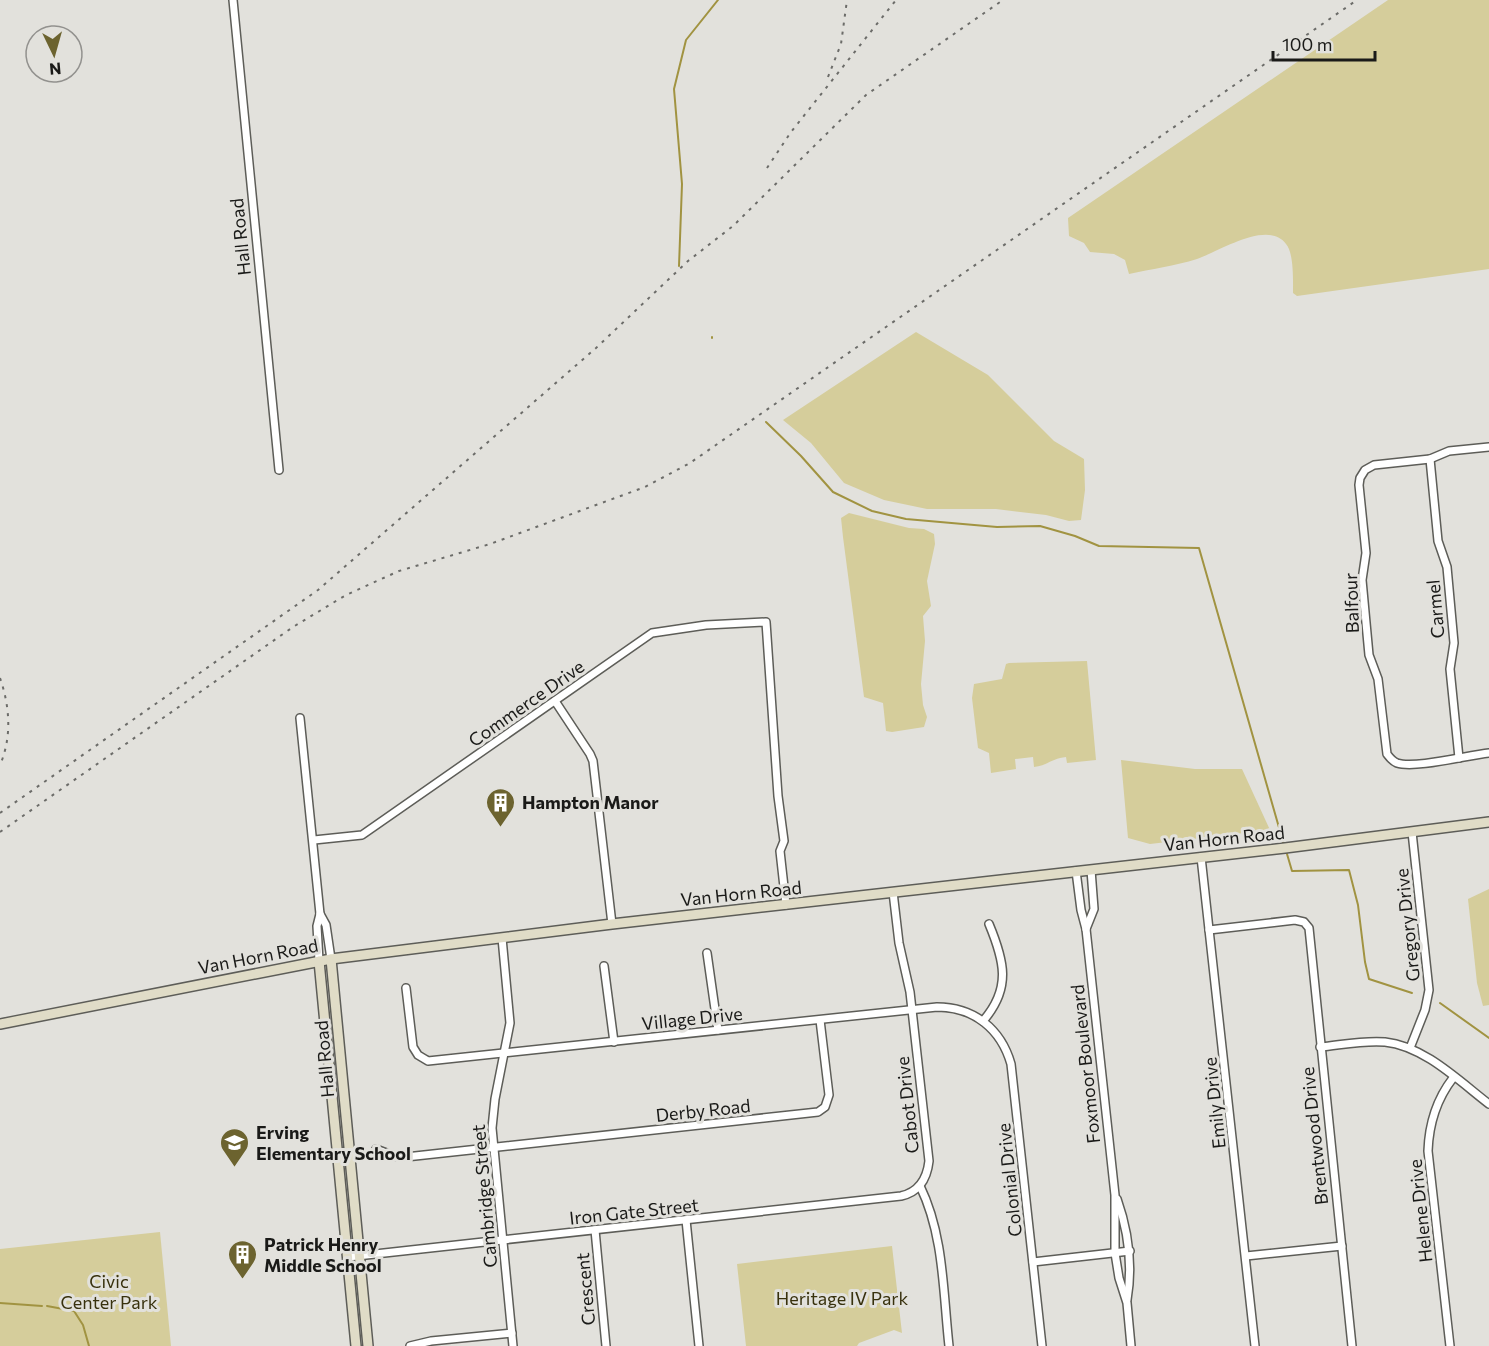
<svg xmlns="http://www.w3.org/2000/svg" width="1489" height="1346" viewBox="0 0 1489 1346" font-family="Commissioner,sans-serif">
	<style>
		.green { fill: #d5cd9b }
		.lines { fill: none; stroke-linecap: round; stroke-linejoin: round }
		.stream { stroke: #a19341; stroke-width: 2 }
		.street-casing { stroke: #5d5d58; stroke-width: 10 }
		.secondary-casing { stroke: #5d5d58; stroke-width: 12 }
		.street { stroke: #fff; stroke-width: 7 }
		.secondary { stroke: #e0dcc7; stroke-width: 9 }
		.rail { stroke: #6c6c69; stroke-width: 2; stroke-dasharray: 3 6; stroke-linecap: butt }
		.labels { text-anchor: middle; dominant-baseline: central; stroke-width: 6; stroke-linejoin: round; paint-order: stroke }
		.street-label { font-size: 18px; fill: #1a1a18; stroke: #e2e1dc }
		.poi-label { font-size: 18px; font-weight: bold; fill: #1a1a18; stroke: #e2e1dc; text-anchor: start }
		.park-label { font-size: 18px; fill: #38310d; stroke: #e2e1dc }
	</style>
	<rect width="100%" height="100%" fill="#e2e1dc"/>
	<g class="green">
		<path d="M1388,0H1489V269L1297,296L1293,293C1293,281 1294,253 1286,244C1268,219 1218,252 1197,259C1175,266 1151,269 1129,274L1125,260L1114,254L1090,252L1084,243L1069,236L1068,218Z"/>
		<path d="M916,332L988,375L1054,441L1084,459L1085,490L1081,520L1069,521L1046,515L996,509H927L884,500L844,483L811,443L783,420Z"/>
		<path d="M849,513L909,528L924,529L934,534L935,544L927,581L931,606L923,616L925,641L921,684L923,705L927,717L924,727L892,732L886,731L883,703L864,697L843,537L841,518Z"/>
		<path d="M1087,661L1096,760L1067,763L1066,757C1053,758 1046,766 1034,767L1033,757L1015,759L1016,769L991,773L989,753L978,748L972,698L974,684L1002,679L1006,664L1009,663Z"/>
		<path d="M1121,760L1195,769H1242L1270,830L1150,844L1128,838Z"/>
		<path d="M1489,889V1005L1483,1006L1477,983L1468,899Z"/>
		<path d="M160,1232L171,1346H0V1249Z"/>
		<path d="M892,1246L902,1333L894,1330L859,1343L857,1346H746L737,1264Z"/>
	</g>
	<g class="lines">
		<g class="stream">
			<path d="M679,266L682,184L674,89L686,40L718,0"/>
			<path d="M712,337V338"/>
			<path d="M766,422L801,456L833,492L872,511L906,519L997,527L1040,526L1075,536L1099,546L1199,548L1284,845"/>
			<path d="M1287,854L1292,871L1349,870L1358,905L1365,962L1369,979L1412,993"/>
			<path d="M1440,1003L1489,1038"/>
			<path d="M0,1303L42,1306"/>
			<path d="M47,1306L74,1311L83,1325L89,1346"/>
		</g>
		<defs>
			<g id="street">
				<path d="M233,0L279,470"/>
				<path d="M1489,447L1449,451L1430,459L1374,465L1365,470L1360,478L1359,485L1366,553L1362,580L1369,655L1378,679L1387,754C1390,758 1392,761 1397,763C1415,769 1468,755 1489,753"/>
				<path d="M1430,459L1438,541L1447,567L1454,643L1450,669L1459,758"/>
				<path d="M555,701L590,754L593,761L612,924"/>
				<path d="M300,718L320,914L317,926L319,961"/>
				<path d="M314,840L362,835L652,633L706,625L766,622L778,796L784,841L780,851L786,905"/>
				<path d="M1201,857L1255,1346"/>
				<path d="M1076,871L1081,910L1086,929L1115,1195V1253L1119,1278L1127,1303L1131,1346"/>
				<path d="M320,914L326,925L331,959"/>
				<path d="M1086,929L1094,909L1091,870"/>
				<path d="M1209,930L1295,920L1304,922L1309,928L1352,1346"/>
				<path d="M502,938L510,1023L495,1099L492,1128L513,1346"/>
				<path d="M707,953L718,1030"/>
				<path d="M604,966L614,1042"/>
				<path d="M406,988L413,1047L418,1055L428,1061L937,1007C974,1007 1001,1029 1011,1064L1042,1346"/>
				<path d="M983,1021C1012,988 1004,960 989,924"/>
				<path d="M1320,1047C1341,1045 1364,1040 1385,1042C1424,1046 1459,1081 1489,1104"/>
				<path d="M1410,1048L1425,1010L1429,990L1412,832"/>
				<path d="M376,1149L394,1156L406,1157L818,1112L825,1107L829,1095L820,1020"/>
				<path d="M920,1186C944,1235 943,1292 949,1346"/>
				<path d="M1117,1199C1129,1233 1133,1265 1127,1300"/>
				<path d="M686,1220L699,1346"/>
				<path d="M595,1230L606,1346"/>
				<path d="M1246,1256L1342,1246"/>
				<path d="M348,1257L901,1196C919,1192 927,1179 929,1161L910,992L899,943L893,892"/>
				<path d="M1033,1262L1130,1251"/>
				<path d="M410,1346L431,1341L512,1333"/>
				<path d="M1450,1346L1428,1151C1429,1123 1436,1100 1453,1078"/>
			</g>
			<g id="secondary">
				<path d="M331,959L368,1346"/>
				<path d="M319,961L356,1346"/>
				<path d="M0,1024L331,959L612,924L1285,848L1489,822"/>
			</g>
		</defs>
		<use href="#street" class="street-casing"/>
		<use href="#secondary" class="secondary-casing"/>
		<use href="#street" class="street"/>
		<use href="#secondary" class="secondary"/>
		<g class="rail">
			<path d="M828,77L841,44L847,0"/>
			<path d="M767,168L791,132L896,0"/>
			<path d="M0,678C10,707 12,737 0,765"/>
			<path d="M0,813L318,590L596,348L688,261L733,226L866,95L1003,0"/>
			<path d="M0,832L293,627L346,595L399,571L490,544L645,487L690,463L1357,0"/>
		</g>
	</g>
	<defs>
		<symbol id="building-pin" viewBox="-11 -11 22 30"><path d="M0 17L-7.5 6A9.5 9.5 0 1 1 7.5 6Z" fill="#6c632f" stroke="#e2e1dc"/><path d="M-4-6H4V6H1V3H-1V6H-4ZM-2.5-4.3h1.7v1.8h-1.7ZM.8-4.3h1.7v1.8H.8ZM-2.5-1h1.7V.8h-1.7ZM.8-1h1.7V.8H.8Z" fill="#fff"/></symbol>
		<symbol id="school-pin" viewBox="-11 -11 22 30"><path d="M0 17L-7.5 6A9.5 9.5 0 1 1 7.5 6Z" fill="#6c632f" stroke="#e2e1dc"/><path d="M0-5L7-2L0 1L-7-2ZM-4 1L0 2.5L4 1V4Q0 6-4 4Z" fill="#fff"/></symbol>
	</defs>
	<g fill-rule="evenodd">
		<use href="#building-pin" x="484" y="786" width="33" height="45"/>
		<use href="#school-pin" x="218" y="1126" width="33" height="45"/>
		<use href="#building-pin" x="226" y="1238" width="33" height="45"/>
	</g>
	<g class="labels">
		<g class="street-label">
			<text transform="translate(240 237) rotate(-96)">Hall Road</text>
			<text transform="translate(1351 603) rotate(-92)">Balfour</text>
			<text transform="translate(1435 609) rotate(-95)">Carmel</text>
			<text transform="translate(526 703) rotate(-35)">Commerce Drive</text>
			<text transform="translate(1224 838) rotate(-6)">Van Horn Road</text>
			<text transform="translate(741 893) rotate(-6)">Van Horn Road</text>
			<text transform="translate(1407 925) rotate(-96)">Gregory Drive</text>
			<text transform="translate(258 956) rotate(-11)">Van Horn Road</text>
			<text transform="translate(692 1018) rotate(-6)">Village Drive</text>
			<text transform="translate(324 1059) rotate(-95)">Hall Road</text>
			<text transform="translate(1085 1064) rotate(-96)">Foxmoor Boulevard</text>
			<text transform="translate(1214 1103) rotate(-96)">Emily Drive</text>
			<text transform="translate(907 1105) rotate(-96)">Cabot Drive</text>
			<text transform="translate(703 1110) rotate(-6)">Derby Road</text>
			<text transform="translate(1314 1136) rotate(-96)">Brentwood Drive</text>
			<text transform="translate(1009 1180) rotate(-96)">Colonial Drive</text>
			<text transform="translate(484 1196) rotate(-95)">Cambridge Street</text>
			<text transform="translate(634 1211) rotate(-6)">Iron Gate Street</text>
			<text transform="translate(1420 1211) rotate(-96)">Helene Drive</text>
			<text transform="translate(585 1289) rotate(-95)">Crescent</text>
		</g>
		<g class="poi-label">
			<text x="522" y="802">Hampton Manor</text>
			<text x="256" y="1132">Erving<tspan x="256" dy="21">Elementary School</tspan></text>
			<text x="264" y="1244">Patrick Henry<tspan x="264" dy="21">Middle School</tspan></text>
		</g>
		<g class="park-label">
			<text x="109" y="1281">Civic<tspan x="109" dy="21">Center Park</tspan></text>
			<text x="842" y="1298">Heritage IV Park</text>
		</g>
	</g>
	<g transform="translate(54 54) rotate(175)"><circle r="28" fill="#e2e1dc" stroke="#92918e" stroke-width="1.5"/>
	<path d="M0-4.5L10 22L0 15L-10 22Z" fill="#6c632f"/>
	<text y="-9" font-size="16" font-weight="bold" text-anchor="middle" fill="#1a1a18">N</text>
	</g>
	<path d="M1273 51v9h102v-9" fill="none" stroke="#1a1a18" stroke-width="3"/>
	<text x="1282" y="51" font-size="18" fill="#1a1a18" stroke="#e2e1dc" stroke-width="4.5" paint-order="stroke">100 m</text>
</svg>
